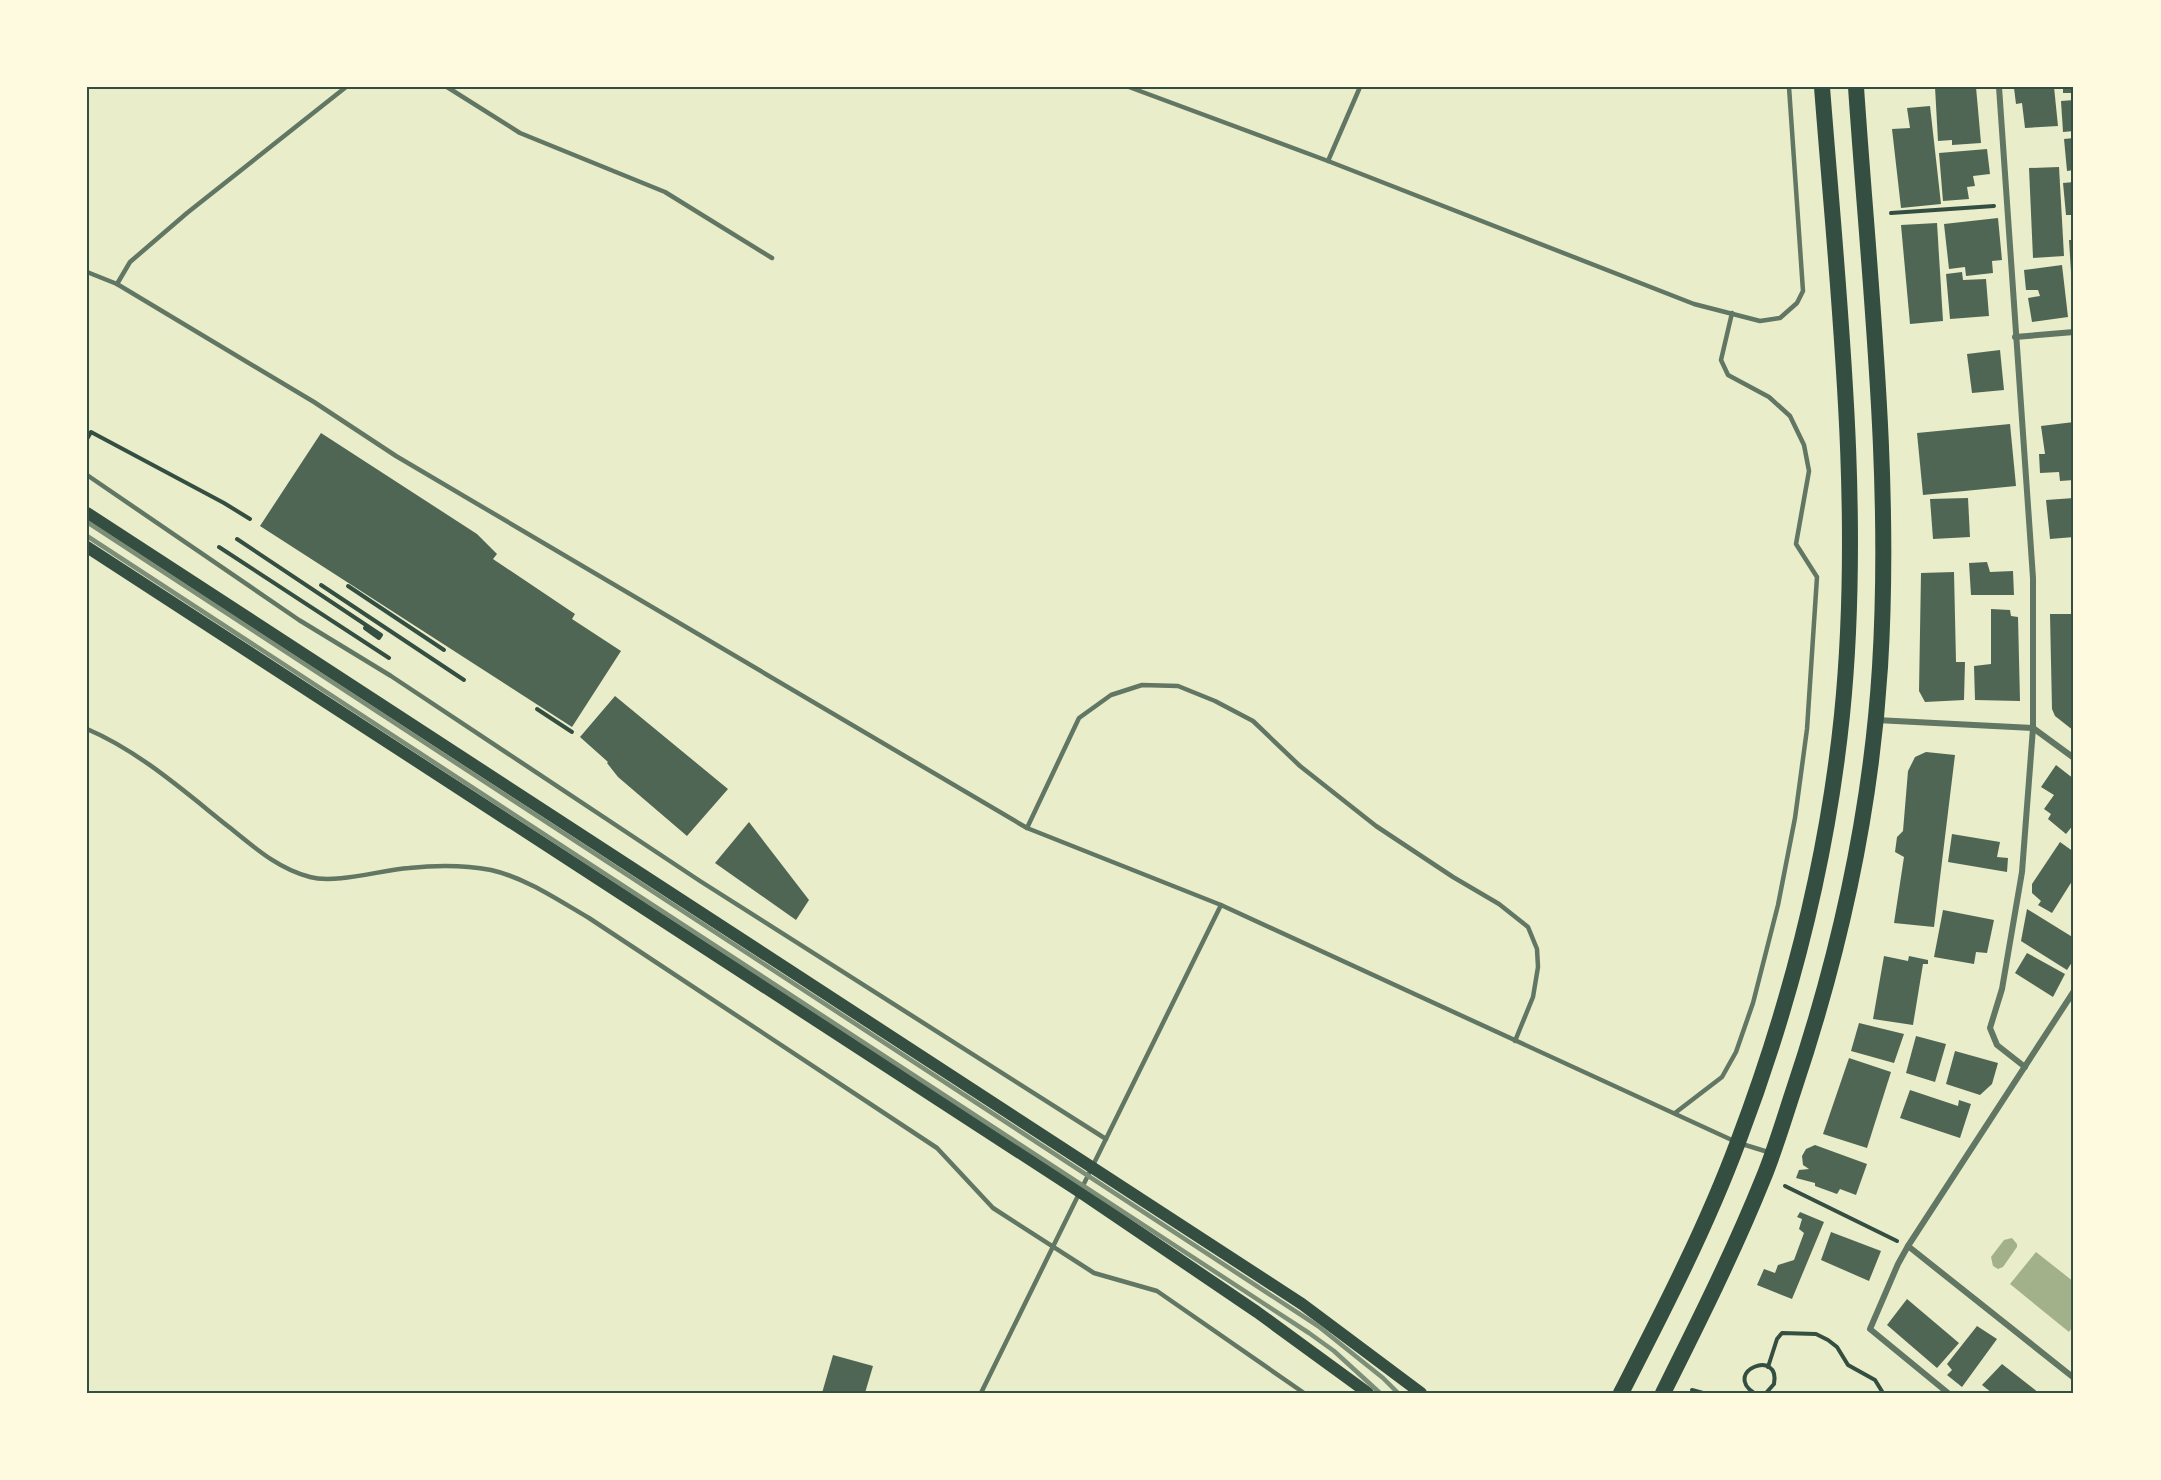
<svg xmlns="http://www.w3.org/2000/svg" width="2161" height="1480" viewBox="0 0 2161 1480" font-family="Arial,sans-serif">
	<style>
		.water { fill: #a3b18a }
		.building { fill: #4f6655 }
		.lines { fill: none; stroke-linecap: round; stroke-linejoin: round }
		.path { stroke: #344e41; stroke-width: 4 }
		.service { stroke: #617663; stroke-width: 4.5 }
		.minor { stroke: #617663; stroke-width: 6 }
		.secondary { stroke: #344e41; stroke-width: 12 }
		.trunk { stroke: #344e41; stroke-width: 16 }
		.rail { stroke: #7c8e77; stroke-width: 4.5 }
		.neatline { fill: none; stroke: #344e41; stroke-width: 2 }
	</style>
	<rect width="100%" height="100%" fill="#e9edc9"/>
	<g class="water">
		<path d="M2012,1238L2017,1244V1247L2003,1267L1998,1269L1993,1266L1991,1257L2004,1240Z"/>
		<path d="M2036,1252L2074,1282V1325L2069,1332L2010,1284Z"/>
	</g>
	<g class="building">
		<path d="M1935,87H1976L1981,143L1952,145V140L1938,141Z"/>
		<path d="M2026,87H2054L2058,126L2025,128L2022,103L2016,104L2014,88Z"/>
		<rect x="2063" y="87" width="11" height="6"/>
		<path d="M2074,100V131L2063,132L2061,101Z"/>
		<path d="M1930,106L1941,204L1901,208L1892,129L1910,128L1907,108Z"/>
		<path d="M2074,138V170L2067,171L2064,139Z"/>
		<path d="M1987,149L1990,174L1973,176L1975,186L1967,187L1969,199L1943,201L1939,153Z"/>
		<path d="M2059,167L2064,256L2033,258L2029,168Z"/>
		<path d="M2074,182V215H2066L2063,183Z"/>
		<path d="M1998,218L2002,260L1992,261L1993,273L1966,276L1965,267L1949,269L1944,224Z"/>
		<path d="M1937,223L1943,321L1910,324L1901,225Z"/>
		<path d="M2069,240H2074V272H2071Z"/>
		<path d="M2062,265L2068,317L2032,322L2028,298L2040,296L2038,290H2026L2024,270Z"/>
		<path d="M1962,272L1963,280L1986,279L1989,316L1950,319L1946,274Z"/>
		<path d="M2000,350L2004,390L1972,393L1967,354Z"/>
		<path d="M2074,422V480L2060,481L2059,472L2040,473L2039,454H2045L2041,426Z"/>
		<path d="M2010,424L2016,486L1923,495L1917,433Z"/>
		<path d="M321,433L477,534L497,554L493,559L575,614L572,619L621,651L572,727L260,526Z"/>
		<path d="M1968,498L1970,537L1933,539L1930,499Z"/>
		<path d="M2074,498V537L2050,539L2046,500Z"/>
		<path d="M1987,562L1990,572L2013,571L2014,595H1971L1969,563Z"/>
		<path d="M1954,572L1956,662H1965L1964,700L1925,702L1919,691L1921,573Z"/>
		<path d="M1991,609L2010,610L2011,616L2018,617L2020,701L1975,700L1974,666L1991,664Z"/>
		<path d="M2050,614H2074V731L2055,716L2052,709Z"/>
		<path d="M615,696L728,789L687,836L618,777L607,763L608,762L580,737Z"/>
		<path d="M1926,752L1955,755L1934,927L1894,923L1904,857L1895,852L1897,837L1903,831L1908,771L1915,757Z"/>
		<path d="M2056,765L2074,779V824L2066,834L2048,819L2051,814L2044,809L2054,795L2041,787Z"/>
		<path d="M749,822L809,900L796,920L715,863Z"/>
		<path d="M1952,834L2000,842L1997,857L2008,858L2007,872L1948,862Z"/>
		<path d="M2060,842L2074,852V878L2052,913L2038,905L2041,901L2032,893V884Z"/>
		<path d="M2027,909L2074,938V959L2067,970L2021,941Z"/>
		<path d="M1943,910L1994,920L1987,953L1976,952L1974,964L1934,957Z"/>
		<path d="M2027,953L2065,974L2053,997L2015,973Z"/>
		<path d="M1884,956L1908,961L1909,956L1928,960V964H1923L1913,1025L1873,1019Z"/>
		<path d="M1859,1023L1904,1034L1894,1063L1851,1051Z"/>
		<path d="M1916,1036L1946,1044L1935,1082L1906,1073Z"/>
		<path d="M1955,1051L1998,1063L1992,1084L1980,1095L1946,1084Z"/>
		<path d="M1849,1058L1891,1072L1867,1148L1823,1134Z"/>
		<path d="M1910,1090L1958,1106L1959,1100L1971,1104L1960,1138L1900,1118Z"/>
		<path d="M1815,1145L1867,1164L1856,1195L1840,1189L1837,1194L1815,1186V1183L1796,1178L1799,1170L1809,1169L1803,1165L1802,1156L1806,1149Z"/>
		<path d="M1800,1212L1824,1222L1792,1299L1757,1285L1764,1269L1775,1273L1778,1265L1794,1260L1804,1233L1799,1229L1802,1219L1797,1217Z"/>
		<path d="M1831,1232L1881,1251L1869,1281L1821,1260Z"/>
		<path d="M1907,1299L1959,1343L1937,1368L1887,1325Z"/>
		<path d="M1977,1326L1997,1339L1962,1387L1947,1375L1952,1370L1947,1364Z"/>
		<path d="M833,1355L873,1366L865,1393H822Z"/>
		<path d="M2002,1364L2039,1393H1992L1982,1385Z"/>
	</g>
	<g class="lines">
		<g class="path">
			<path d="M1891,213L1994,206"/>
			<path d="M87,439L91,432L224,503L250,519"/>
			<path d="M237,539L381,635L379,638L365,628"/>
			<path d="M219,547L389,658"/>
			<path d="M321,585L464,680"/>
			<path d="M348,586L444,650"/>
			<path d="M537,709L572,732"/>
			<path d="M1785,1186L1897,1241"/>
			<path d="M1768,1367L1777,1339L1782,1333L1816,1334L1828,1340L1837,1347L1848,1365L1875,1380L1883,1393"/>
			<path d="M1692,1390L1703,1393"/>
			<path d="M1754,1393C1722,1371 1781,1348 1774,1384L1766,1393"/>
		</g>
		<g class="service">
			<path d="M447,87L520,133L665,192L772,258"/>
			<path d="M1129,87L1328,161L1694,304L1760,321L1780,318L1797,303L1803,291L1789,87"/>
			<path d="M1328,161L1360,87"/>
			<path d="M87,272L117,284L314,402L396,456L1027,828L1221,905L1734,1141"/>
			<path d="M117,284L130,262L187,213L346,87"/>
			<path d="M87,475L299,620L391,676L700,881L1106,1139"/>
			<path d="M87,729C139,751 185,792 229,827C254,847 278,869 310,877C336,884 381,870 409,868C436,865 465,865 491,870C526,878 558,900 589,918L937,1148L993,1208L1094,1273L1157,1291L1304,1393"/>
			<path d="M1027,828L1079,718L1111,695L1142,685L1178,686L1215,701L1253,721L1300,766L1376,826L1453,877L1499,904L1528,927L1537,949L1538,967L1533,997L1515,1041"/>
			<path d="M1675,1113L1722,1077L1736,1052L1753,1003L1778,905L1795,818L1807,729L1817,577L1796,544L1809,471L1804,445L1790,416L1769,397L1728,375L1721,360L1732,313"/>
			<path d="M1742,1144L1768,1152"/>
			<path d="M981,1393L1221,905"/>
		</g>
		<g class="minor">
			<path d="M1999,87L2033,578V728L2022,872L2002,989L1990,1028L1997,1045L2025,1067"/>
			<path d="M2015,337L2074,332"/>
			<path d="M1876,720L2033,728L2074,758"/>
			<path d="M1908,1246L2074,1378"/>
			<path d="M1948,1393L1870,1329L1898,1264L1908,1246L2074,991"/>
		</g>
		<g class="secondary">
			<path d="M87,513L1302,1304L1421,1393"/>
			<path d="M87,547L1080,1192L1257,1312L1368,1393"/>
		</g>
		<g class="trunk">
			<path d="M1621,1393C1663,1311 1706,1228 1738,1142C1790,1005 1827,861 1842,715C1863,508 1838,294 1822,87"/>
			<path d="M1663,1393C1698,1323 1734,1251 1763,1179C1775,1150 1784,1119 1794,1089C1840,952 1871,812 1880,667C1892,473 1869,280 1856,87"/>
		</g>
		<g class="rail">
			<path d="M87,522L1318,1326L1383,1378L1398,1393"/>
			<path d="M87,536L1309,1333L1334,1351L1380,1393"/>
		</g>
	</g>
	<rect width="2161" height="1480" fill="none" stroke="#fefae0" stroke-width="177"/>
	<rect x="88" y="88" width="1984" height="1304" class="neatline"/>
</svg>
